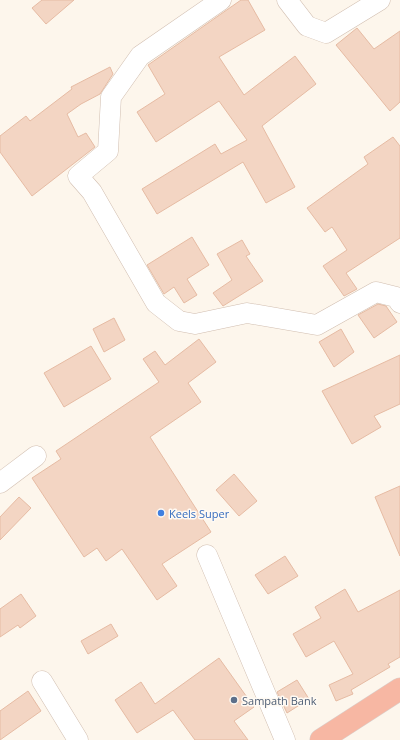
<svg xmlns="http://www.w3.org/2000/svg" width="400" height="740" viewBox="0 0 400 740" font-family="'Open Sans',sans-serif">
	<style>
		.building { fill: #f3d5c3; stroke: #e6bba3 }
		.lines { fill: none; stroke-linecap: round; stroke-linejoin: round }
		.minor-casing { stroke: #d1beb0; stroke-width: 21 }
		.highway-casing { stroke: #dad1cd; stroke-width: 23 }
		.minor { stroke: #fff; stroke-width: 20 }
		.highway { stroke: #f7b7a3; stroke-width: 22 }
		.shop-dot { fill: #3f7fe0; stroke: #fffaf3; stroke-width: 1.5 }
		.service-dot { fill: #5c6f8a; stroke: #fffaf3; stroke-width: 1.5 }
		.labels { text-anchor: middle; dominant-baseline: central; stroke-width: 3; stroke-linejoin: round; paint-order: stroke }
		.shop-label { font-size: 11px; fill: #366cbe; stroke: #fffaf3; text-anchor: start }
		.service-label { font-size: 11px; fill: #4e5e75; stroke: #fffaf3; text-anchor: start }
	</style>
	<rect width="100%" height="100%" fill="#fdf6ec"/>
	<g class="building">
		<path d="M42,0H74L46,24L32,8Z"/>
		<path d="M241,0H248L265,30L219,57L244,95L295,56L316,84L262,126L295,187L266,203L243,162L157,214L142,189L215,144L221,154L247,140L219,101L156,142L137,112L165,94L148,65Z"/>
		<path d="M357,28L374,49L400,31V102L390,111L336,45Z"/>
		<path d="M110,67L113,74L100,94L81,104L67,114L78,137L86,133L95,147L32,196L0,152V136L26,116L30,121L72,89L71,87Z"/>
		<path d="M393,137L400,146V238L346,273L357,289L344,296L323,266L347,250L332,227L325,232L307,208L368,164L364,157Z"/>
		<path d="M192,237L209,265L187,279L197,295L184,303L174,287L164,294L147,265Z"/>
		<path d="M242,240L250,254L246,256L263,281L223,306L213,293L232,280L217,254Z"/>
		<path d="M378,304L386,306L397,322L374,338L358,315Z"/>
		<path d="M114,318L125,340L104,352L93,329Z"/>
		<path d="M341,329L354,352L334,367L319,342Z"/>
		<path d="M199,339L216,362L188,383L201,402L150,437L211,532L162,564L177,586L157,600L122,549L106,561L97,548L84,557L32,478L61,459L56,451L159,382L143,359L155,351L165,365Z"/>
		<path d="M91,346L111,379L64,407L44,373Z"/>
		<path d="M400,355V404L374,416L381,427L352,444L322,391Z"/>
		<path d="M234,474L257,501L239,516L216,490Z"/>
		<path d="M400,486V556L375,497Z"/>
		<path d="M19,497L31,508L0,540V517Z"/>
		<path d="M285,556L298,576L268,594L255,575Z"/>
		<path d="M345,589L358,612L400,590V657L388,664L390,667L351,690L353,694L336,701L329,685L353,674L334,641L306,657L293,634L321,618L315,607Z"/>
		<path d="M21,594L36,616L20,628L18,625L0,637V609Z"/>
		<path d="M111,624L118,636L88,654L81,641Z"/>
		<path d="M219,658L254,707L234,721L248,740H195L173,710L137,733L115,700L141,682L155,704Z"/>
		<path d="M297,680L309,699L287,713L277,692Z"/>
		<path d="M28,691L41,711L0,740V711Z"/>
	</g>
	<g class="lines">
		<defs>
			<g id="minor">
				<path d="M221,0L140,56L111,97L108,151L78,176L92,192L156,303L179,321L195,324L247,313L317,325L376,292L396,297L400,303"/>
				<path d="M287,0L307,26L326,33L380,0"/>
				<path d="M0,483L36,456"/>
				<path d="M207,555L285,740"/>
				<path d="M42,681L78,740"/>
			</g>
			<path id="highway" d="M321,740L400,689"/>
		</defs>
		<use href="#minor" class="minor-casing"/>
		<use href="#highway" class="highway-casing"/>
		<use href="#minor" class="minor"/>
		<use href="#highway" class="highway"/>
	</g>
	<circle class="shop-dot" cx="161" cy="513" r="4"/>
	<circle class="service-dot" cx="234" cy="700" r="4"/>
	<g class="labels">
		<g class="shop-label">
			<text x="169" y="513">Keels Super</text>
		</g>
		<g class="service-label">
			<text x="242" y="700">Sampath Bank</text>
		</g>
	</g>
</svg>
